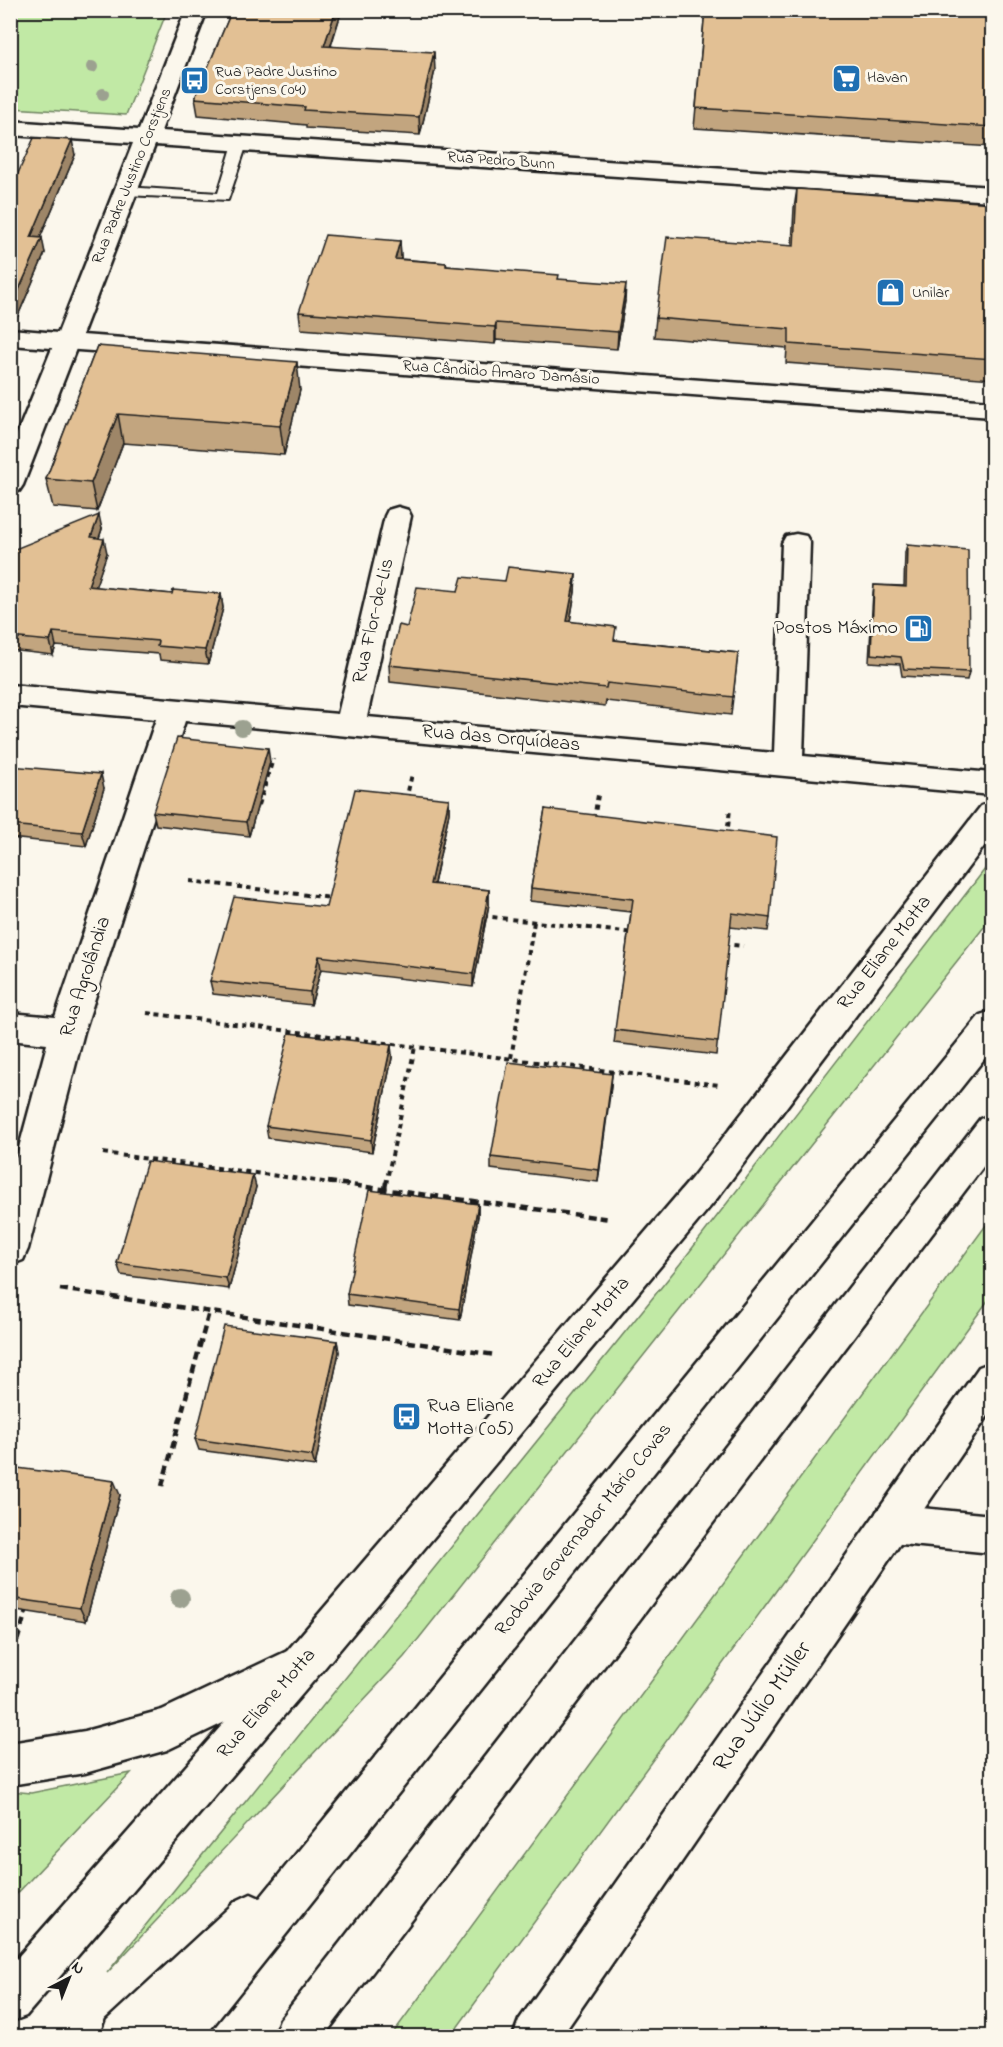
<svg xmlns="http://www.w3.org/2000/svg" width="1003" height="2047" viewBox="0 0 1003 2047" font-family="'Indie Flower',sans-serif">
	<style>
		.green { fill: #c1e9a5; stroke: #6e8260; stroke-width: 1.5 }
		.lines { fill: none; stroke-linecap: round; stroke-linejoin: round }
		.service-casing { stroke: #1c1c1c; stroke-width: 4 }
		.minor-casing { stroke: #1c1c1c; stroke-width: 5 }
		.tertiary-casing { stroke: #1c1c1c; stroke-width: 5 }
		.secondary-casing { stroke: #1c1c1c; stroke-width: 5 }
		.primary-casing { stroke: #1c1c1c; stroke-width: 5 }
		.motorway-casing { stroke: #1c1c1c; stroke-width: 5 }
		.path-far1 { stroke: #1c1c1c; stroke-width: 4; stroke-dasharray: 5 4.5; stroke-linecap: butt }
		.path { stroke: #1c1c1c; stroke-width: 4.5; stroke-dasharray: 8 5; stroke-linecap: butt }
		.service { fill: #fbf7ec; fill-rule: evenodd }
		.minor { fill: #fbf7ec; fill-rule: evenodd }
		.tertiary { fill: #fbf7ec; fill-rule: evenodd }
		.secondary { fill: #fbf7ec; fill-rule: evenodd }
		.primary { fill: #fbf7ec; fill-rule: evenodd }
		.motorway { fill: #fbf7ec; fill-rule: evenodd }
		.tree { fill: #9ca190 }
		.wall { fill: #c2a57f; stroke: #1c1c1c; stroke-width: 1.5 }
		.shaded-wall { fill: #9e8668; stroke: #1c1c1c; stroke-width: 1.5 }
		.building { fill: #e2c094; stroke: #1c1c1c; stroke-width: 1.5 }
		.labels { text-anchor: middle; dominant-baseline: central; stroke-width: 6; stroke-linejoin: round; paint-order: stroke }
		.far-poi-label { font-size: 16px; fill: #1c1c1c; stroke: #fbf7ec; text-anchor: start }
		.far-street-label { font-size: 16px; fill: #1c1c1c; stroke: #fbf7ec }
		.street-label { font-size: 20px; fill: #1c1c1c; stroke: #fbf7ec }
		.poi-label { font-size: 20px; fill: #1c1c1c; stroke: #fbf7ec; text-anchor: end }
		.near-street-label { font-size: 24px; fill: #1c1c1c; stroke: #fbf7ec }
	</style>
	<rect width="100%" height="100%" fill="#fbf7ec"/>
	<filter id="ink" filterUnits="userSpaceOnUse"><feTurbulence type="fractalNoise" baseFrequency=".0167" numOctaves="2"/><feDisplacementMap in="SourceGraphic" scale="12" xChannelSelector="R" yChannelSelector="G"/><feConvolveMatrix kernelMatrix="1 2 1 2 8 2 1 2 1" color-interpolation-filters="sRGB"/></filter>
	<g filter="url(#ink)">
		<g class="green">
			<path d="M10,11L11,10L167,11L126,115L11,108Z"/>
			<path d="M992,860V917L404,1657L107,1973L680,1264Z"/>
			<path d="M992,1217V1295L451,2036H391Z"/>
			<path d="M131,1773L11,1900V1791L31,1793Z"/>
		</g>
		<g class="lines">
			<defs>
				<path id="service" d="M240,140L247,144L228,200L126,195L119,191L126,187L218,193L233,144Z"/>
				<g id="minor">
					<path d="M67,333L76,336L79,341L23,485L19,491L10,494V451L55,341L58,336Z"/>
					<path d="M398,507L408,510L411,516L367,717L774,753L782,543L786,536L796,534L806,536L810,543L803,756L992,773V795L185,721L84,1032L28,1249L23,1260L10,1265V1181L47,1044L10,1040V1013L55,1017L156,719L10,706V685L338,714L385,516L388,510Z"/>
					<path d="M891,1505L992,1515V1553L891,1543L877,1537L872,1524L877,1511Z"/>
				</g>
				<path id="tertiary" d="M186,10H207L161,131L992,187V201L155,145L82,335L992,401V417L10,345V329L58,333L133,143L10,135V121L139,130Z"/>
				<path id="secondary" d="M298,1646L312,1652L318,1666L312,1680L167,1750L85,1773L10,1785V1743L85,1731L162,1710Z"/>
				<g id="primary">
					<path d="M992,802V836L715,1201L316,1678L26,2016L10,2022V1966L288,1650L691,1179L981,806Z"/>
					<path d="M992,1362V1410L562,2036H513L519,2020L979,1367Z"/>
				</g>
				<g id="motorway">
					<path d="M992,1011V1049L205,2036H101L107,2020L236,1901L251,1894L260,1898L980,1015Z"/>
					<path d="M992,1114V1155L324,2036H274L280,2020L980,1119Z"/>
				</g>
			</defs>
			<use href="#service" class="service-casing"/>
			<use href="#minor" class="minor-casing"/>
			<use href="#tertiary" class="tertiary-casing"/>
			<use href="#secondary" class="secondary-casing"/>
			<use href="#primary" class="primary-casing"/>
			<use href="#motorway" class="motorway-casing"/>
			<g class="path-far1">
				<path d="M406,800L412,774"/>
				<path d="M259,805L273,759"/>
				<path d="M594,819L598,795"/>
				<path d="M727,836L730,809"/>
				<path d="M190,881L332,898"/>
				<path d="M483,916L633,933"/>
				<path d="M724,944L743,946"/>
				<path d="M147,1013L719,1085"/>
				<path d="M511,1058L534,922"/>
				<path d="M103,1153L339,1184"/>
				<path d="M386,1184L415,1047"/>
			</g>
			<g class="path">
				<path d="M328,1182L610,1219"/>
				<path d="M385,1189L386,1182"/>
				<path d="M60,1289L495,1355"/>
				<path d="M162,1486L209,1312"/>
				<path d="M10,1665L27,1608"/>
			</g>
			<use href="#service" class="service"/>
			<use href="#minor" class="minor"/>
			<use href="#tertiary" class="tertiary"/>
			<use href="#secondary" class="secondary"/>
			<use href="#primary" class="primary"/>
			<use href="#motorway" class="motorway"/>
		</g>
		<g class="tree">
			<circle cx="92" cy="67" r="6"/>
			<circle cx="103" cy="94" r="6"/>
			<circle cx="242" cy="728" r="8"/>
			<circle cx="180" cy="1598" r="10"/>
		</g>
		<g class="wall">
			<path d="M232,10H342L331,46L435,70L420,135L306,128V125L198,115L195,98Z"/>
			<path d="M705,10H993V147L694,128Z"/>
			<path d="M75,155L40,238L45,253L17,318L10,317V191Z"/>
			<path d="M797,189L993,203V379L786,363L787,348L654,337L656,318L792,246L794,208Z"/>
			<path d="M400,241L401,259L446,263L447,266L558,279L625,301L617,349L496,340L495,344L301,329L299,312Z"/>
			<path d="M97,346L300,390L284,455L123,443L97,511L53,507L46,479Z"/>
			<path d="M102,529L99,538L107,553L95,587L172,594H221L223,608L208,664L160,660L159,654L56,646L53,655L10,650V560Z"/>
			<path d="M907,545L969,672L967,680L902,676L900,664L869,662L873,592L874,585L904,586L905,552Z"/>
			<path d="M576,574L575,592L570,621L615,640L738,653L731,715L606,701L605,706L390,682L389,665L407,627L458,591L505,581Z"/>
			<path d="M270,762L249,836L156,825L153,812Z"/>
			<path d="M10,766L104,788L86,846L10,838Z"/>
			<path d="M449,799V813L434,884L489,890V904L473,987L321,969L311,1005L213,994L210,981L326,907Z"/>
			<path d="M545,809L770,918L768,931L730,927L716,1055L614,1043L631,912L530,901L531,888Z"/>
			<path d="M391,1045L392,1058L372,1152L268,1138L266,1126Z"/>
			<path d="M612,1074L598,1182L491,1169V1157Z"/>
			<path d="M256,1187L229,1289L121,1275L117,1263Z"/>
			<path d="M478,1204V1216L460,1320L348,1305L347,1294Z"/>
			<path d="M337,1341L339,1352L315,1466L199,1450L195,1439Z"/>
			<path d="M10,1467L120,1495L86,1621L10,1609Z"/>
		</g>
		<g class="shaded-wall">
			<path d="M336,10H342L325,63L324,46Z"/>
			<path d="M434,52L435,70L420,135L419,117Z"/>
			<path d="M72,140L75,155L34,252L31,237Z"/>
			<path d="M42,238L45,253L17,318L13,303Z"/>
			<path d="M400,241L401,258L396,275L395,259Z"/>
			<path d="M626,284L625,301L617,349L618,332Z"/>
			<path d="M496,323V340L495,344V327Z"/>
			<path d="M297,362L300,390L284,455L280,426Z"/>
			<path d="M118,414L123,443L97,511L91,483Z"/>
			<path d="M99,515L102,529L94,552L91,537Z"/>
			<path d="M104,539L107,553L91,600L88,586Z"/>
			<path d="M576,574L575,592L567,639V621Z"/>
			<path d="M221,594L223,608L208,664L205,650Z"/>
			<path d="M53,632L56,646L53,655L50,641Z"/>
			<path d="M268,748L270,762L249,836L246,822Z"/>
			<path d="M101,774L104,788L86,846L82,832Z"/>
			<path d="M449,799V813L431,897L430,884Z"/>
			<path d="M489,890V904L473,987V974Z"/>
			<path d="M319,956L321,969L311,1005L310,992Z"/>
			<path d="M391,1045L392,1058L372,1152L371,1140Z"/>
			<path d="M612,1074L611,1087L598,1182L599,1170Z"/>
			<path d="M253,1175L256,1187L229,1289L226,1278Z"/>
			<path d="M478,1204V1216L460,1320L459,1309Z"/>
			<path d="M337,1341L339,1352L315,1466L312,1456Z"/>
			<path d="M114,1481L120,1495L86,1621L80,1608Z"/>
		</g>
		<g class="building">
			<path d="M232,10H336L324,46L434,52L419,117L304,110L305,107L195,98Z"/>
			<path d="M705,10H993V127L696,108Z"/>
			<path d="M34,138L72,140L31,237L42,238L13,303H10V191Z"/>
			<path d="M797,189L993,203V359L789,344V329L656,318L667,237L794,246Z"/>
			<path d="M325,235L400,241L395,259L446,263V266L559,275L558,279L626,284L618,332L496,323L495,327L299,312Z"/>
			<path d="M97,346L297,362L280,426L118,414L91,483L46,479Z"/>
			<path d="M99,515L91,537L104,539L88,586L172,594L173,590L221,594L205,650L157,646L158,641L53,632L50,641L10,637V560L15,549Z"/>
			<path d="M907,545L968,550L969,672L904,669L901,657L871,654L874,585L906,587Z"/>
			<path d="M508,567L576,574L567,621L616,627L614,640L738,653L733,697L607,683L606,688L389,665L399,625L407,627L417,587L458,591L462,577L505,581Z"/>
			<path d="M177,738L268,748L246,822L153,812Z"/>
			<path d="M10,766L101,774L82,832L10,825Z"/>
			<path d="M355,789L449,799L430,884L489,890L473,974L319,956L310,992L210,981L234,897L326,907Z"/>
			<path d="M545,809L777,837L770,918L732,913L718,1042L615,1030L633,899L531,888Z"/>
			<path d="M289,1033L391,1045L371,1140L266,1126Z"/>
			<path d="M508,1062L612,1074L599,1170L491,1157Z"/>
			<path d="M147,1161L253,1175L226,1278L117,1263Z"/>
			<path d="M369,1190L478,1204L459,1309L347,1294Z"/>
			<path d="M224,1326L337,1341L312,1456L195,1439Z"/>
			<path d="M10,1467L114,1481L80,1608L10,1598Z"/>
		</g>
	</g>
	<defs>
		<symbol id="supermarket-square" viewBox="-11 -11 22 22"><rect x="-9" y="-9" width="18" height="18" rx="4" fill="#1f6fb2" stroke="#fbf7ec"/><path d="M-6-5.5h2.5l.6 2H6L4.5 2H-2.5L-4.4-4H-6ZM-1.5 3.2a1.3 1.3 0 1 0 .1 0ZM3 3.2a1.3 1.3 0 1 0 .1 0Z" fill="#fff"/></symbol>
		<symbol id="bus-square" viewBox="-11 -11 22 22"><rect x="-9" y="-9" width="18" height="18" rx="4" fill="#1f6fb2" stroke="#fbf7ec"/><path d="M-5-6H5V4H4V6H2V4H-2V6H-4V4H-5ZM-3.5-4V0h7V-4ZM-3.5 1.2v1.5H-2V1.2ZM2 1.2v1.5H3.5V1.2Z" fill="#fff"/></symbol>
		<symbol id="shop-square" viewBox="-11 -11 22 22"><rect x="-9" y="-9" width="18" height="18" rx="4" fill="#1f6fb2" stroke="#fbf7ec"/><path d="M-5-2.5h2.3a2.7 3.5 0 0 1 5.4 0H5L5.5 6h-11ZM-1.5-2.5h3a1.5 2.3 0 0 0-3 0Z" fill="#fff"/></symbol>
		<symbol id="fuel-square" viewBox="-11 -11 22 22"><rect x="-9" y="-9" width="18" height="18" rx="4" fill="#1f6fb2" stroke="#fbf7ec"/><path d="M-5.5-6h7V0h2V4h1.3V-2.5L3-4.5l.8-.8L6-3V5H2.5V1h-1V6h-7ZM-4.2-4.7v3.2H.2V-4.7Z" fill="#fff"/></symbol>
	</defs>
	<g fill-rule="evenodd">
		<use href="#supermarket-square" x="830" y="62" width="33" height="33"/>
		<use href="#bus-square" x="178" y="64" width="33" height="33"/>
		<use href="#shop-square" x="874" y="276" width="33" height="33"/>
		<use href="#fuel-square" x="902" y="612" width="33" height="33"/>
		<use href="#bus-square" x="390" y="1400" width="33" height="33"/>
	</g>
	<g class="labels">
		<g class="far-poi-label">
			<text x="215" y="72">Rua Padre Justino<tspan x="215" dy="18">Corstjens (04)</tspan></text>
			<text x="867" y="78">Havan</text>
			<text x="912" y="293">Unilar</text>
		</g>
		<g class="far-street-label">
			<text transform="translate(501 161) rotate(4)">Rua Pedro Bunn</text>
			<text transform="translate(132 176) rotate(-68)">Rua Padre Justino Corstjens</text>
			<text transform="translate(501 373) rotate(4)">Rua Cândido Amaro Damásio</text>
		</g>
		<g class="street-label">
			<text transform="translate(374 621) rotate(-77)">Rua Flor-de-Lis</text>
			<text transform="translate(501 739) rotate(5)">Rua das Orquídeas</text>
			<text transform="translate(885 953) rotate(-52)">Rua Eliane Motta</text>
			<text transform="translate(86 977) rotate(-72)">Rua Agrolândia</text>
			<text transform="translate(582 1333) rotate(-50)">Rua Eliane Motta</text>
			<text transform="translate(584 1530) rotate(-51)">Rodovia Governador Mário Covas</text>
			<text transform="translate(267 1704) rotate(-49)">Rua Eliane Motta</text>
		</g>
		<g class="poi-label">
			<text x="898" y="628">Postos Máximo</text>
			<text x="427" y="1406" text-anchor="start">Rua Eliane<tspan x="427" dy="23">Motta (05)</tspan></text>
		</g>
		<g class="near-street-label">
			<text transform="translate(763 1707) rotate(-55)">Rua Júlio Müller</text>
		</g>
	</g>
	<rect width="1003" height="2047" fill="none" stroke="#fbf7ec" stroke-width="36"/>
	<rect x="18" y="18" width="967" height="2011" fill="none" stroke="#1c1c1c" stroke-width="2" filter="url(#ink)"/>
	<g transform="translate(69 1978) rotate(42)" stroke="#fbf7ec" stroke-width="4.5" paint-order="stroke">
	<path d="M0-4.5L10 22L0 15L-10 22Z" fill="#1c1c1c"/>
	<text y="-9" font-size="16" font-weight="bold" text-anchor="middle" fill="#1c1c1c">N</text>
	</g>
</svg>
